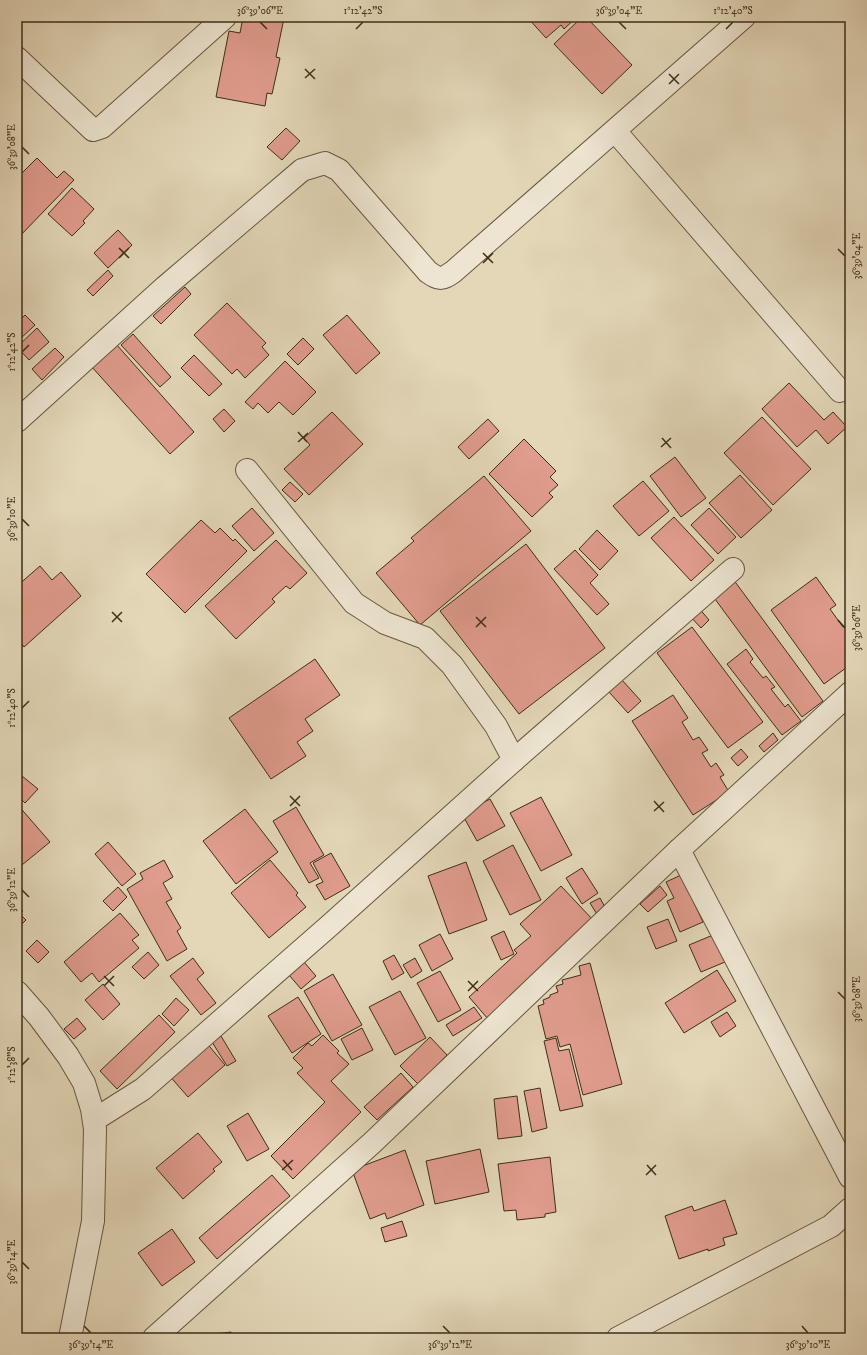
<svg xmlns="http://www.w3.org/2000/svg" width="867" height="1355" viewBox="0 0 867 1355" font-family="'IM FELL DW Pica',serif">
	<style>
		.building { fill: #e09c8d; stroke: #3d2e19 }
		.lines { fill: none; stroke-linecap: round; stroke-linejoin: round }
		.minor-casing { stroke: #665841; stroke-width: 24 }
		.minor { stroke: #ede5d1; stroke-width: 22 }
		.ticks { fill: none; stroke: #3d2e19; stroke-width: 1.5 }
		.neatline { fill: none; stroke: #3d2e19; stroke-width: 1.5 }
		.ticks-label { font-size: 10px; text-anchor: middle; fill: #3d2e19 }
	</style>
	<rect width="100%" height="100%" fill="#e3d7b8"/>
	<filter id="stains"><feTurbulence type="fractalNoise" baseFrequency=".005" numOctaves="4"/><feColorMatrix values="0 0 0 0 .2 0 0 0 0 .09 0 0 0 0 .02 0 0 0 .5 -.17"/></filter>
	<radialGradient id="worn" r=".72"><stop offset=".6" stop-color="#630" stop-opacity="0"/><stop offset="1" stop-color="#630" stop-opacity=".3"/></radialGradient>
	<g class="building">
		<path d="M243,17L284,18L276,57L280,58L272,94L267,93L265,106L216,97L229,31L240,33Z"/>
		<path d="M527,17H577L564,29L561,25L546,38Z"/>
		<path d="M582,17H586L632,65L602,94L554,44Z"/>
		<path d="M286,128L300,141L282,160L267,147Z"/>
		<path d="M37,158L57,178L64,171L74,180L18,238L17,237V178Z"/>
		<path d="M72,188L94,209L83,221L85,223L72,236L48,214Z"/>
		<path d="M118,230L132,245L108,268L94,253Z"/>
		<path d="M108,270L113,276L93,296L87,290Z"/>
		<path d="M185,287L191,294L161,324L153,316Z"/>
		<path d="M227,303L266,343L262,347L269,355L245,378L237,369L232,374L194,335Z"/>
		<path d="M25,315L35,325L19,340L17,338V323Z"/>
		<path d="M347,315L380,353L356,374L323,335Z"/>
		<path d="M37,328L49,342L29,360L17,347Z"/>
		<path d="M133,334L171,377L160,387L121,345Z"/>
		<path d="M303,338L314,349L298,365L287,354Z"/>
		<path d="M116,344L194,432L170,454L91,366Z"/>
		<path d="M55,348L64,357L42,380L32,369Z"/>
		<path d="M194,355L222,384L209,396L181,368Z"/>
		<path d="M285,361L316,392L293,415L279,402L268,413L258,403L253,409L245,402Z"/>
		<path d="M789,383L824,420L833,412L847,427L828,444L816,430L797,447L762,409Z"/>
		<path d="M224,409L235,421L224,432L213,419Z"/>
		<path d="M332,412L363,444L309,495L284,469L310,445L304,438Z"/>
		<path d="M762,417L811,469L773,505L724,453Z"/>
		<path d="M488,419L499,431L469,459L458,447Z"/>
		<path d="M524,439L556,471L550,477L558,485L549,493L553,497L532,517L489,474Z"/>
		<path d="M675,457L706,498L681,517L650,476Z"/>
		<path d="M740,475L772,510L741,538L709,503Z"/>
		<path d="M484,476L531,531L420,625L376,573L414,541L411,538Z"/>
		<path d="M643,481L669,511L639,536L613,506Z"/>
		<path d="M290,482L303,494L295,502L282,490Z"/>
		<path d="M252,508L274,533L254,551L232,526Z"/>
		<path d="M709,508L736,537L718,554L691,525Z"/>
		<path d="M674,517L714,560L691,581L651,538Z"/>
		<path d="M201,520L215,533L220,528L233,541L235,539L247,551L185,613L146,574Z"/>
		<path d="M597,530L618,551L600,570L579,549Z"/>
		<path d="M276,540L307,573L290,589L286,586L272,599L275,602L236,639L205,606Z"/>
		<path d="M526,544L605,648L519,714L440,611Z"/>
		<path d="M575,550L598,575L590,583L609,604L597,615L554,569Z"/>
		<path d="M40,566L52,580L61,572L81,596L24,647L17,638V586Z"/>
		<path d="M816,577L836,605L830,609L843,627L849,624L850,625V665L824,684L771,610Z"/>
		<path d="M733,579L823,701L802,717L712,595Z"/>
		<path d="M698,607L709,620L701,628L689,615Z"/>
		<path d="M692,627L763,722L728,748L657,653Z"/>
		<path d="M746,649L753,659L750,662L763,678L766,676L775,687L771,689L785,707L788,704L801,721L782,735L727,664Z"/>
		<path d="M315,659L340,695L305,719L313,731L297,742L306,756L271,779L229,718Z"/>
		<path d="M622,680L641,701L628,713L609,692Z"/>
		<path d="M673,695L688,718L682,722L693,740L699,737L708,750L702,753L711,767L716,763L724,775L720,777L729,792L693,815L632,721Z"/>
		<path d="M773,733L778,740L764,752L759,746Z"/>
		<path d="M741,749L748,757L738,766L731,758Z"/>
		<path d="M22,776L38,789L25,803L17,795V782Z"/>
		<path d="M541,797L572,855L541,871L510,813Z"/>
		<path d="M490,799L505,826L477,841L462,814Z"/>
		<path d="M17,804L50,842L17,869Z"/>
		<path d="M296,807L324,855L310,863L319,878L309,883L273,821Z"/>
		<path d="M245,809L278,852L236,884L203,841Z"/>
		<path d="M108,842L136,874L122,886L95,854Z"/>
		<path d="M513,845L541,900L510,915L483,861Z"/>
		<path d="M331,853L350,886L325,900L316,885L323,882L313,863Z"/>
		<path d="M164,860L173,877L163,883L172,899L166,902L181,928L177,931L187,949L167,961L127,889L143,879L140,873Z"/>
		<path d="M270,860L298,893L296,895L306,907L269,938L231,893Z"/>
		<path d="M466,862L487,920L449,934L428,876Z"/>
		<path d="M582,868L598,893L582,904L566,878Z"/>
		<path d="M681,875L703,922L680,932L667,901L674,898L666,882Z"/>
		<path d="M561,886L594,921L488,1019L469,997L517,953L514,950L531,936L520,924Z"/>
		<path d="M660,886L667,895L648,912L640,904Z"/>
		<path d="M118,887L127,897L113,911L103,901Z"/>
		<path d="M600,898L607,911L598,916L590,903Z"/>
		<path d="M17,899L21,903L18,906L23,911L20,914L26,920L17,929Z"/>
		<path d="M120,913L139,935L132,940L139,948L99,982L92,973L81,982L64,962Z"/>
		<path d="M668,919L677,941L656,949L647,927Z"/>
		<path d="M504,931L514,954L501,960L491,937Z"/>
		<path d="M440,934L453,959L432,971L419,945Z"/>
		<path d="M713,935L725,962L701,972L689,945Z"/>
		<path d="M37,940L49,952L38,963L26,951Z"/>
		<path d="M148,952L159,965L144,979L132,967Z"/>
		<path d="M394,955L404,973L392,980L383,961Z"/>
		<path d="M193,958L204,973L197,979L216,1003L201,1015L170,976Z"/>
		<path d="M415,958L422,971L411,978L403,965Z"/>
		<path d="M304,962L316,976L301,989L289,975Z"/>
		<path d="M590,963L622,1084L583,1095L570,1044L560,1047L557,1036L546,1039L538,1006L544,1004L543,1000L550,997V995L558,992L556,986L563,984L562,980L581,975L579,966Z"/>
		<path d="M717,970L736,1001L684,1033L665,1003Z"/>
		<path d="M440,971L461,1010L438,1022L417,983Z"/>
		<path d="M333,974L362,1025L332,1041L304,991Z"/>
		<path d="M103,984L120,1004L103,1020L85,1000Z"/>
		<path d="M400,991L426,1038L395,1055L369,1007Z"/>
		<path d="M298,997L321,1034L292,1053L268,1016Z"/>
		<path d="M176,998L189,1010L174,1026L162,1014Z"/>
		<path d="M474,1007L482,1018L453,1036L446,1025Z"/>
		<path d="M727,1012L736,1026L720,1037L711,1022Z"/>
		<path d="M159,1015L175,1032L117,1089L100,1071Z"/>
		<path d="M77,1018L86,1029L74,1039L64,1029Z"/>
		<path d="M362,1028L373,1050L352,1060L341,1039Z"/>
		<path d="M323,1035L339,1051L337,1053L349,1064L331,1081L361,1112L293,1179L271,1156L325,1102L297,1073L303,1068L293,1058L308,1043L312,1046Z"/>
		<path d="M221,1036L236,1061L227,1066L212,1042Z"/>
		<path d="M430,1037L447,1055L418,1084L400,1066Z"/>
		<path d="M556,1038L559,1051L569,1049L583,1106L560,1111L544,1041Z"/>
		<path d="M205,1041L225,1065L188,1097L168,1074Z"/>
		<path d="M401,1073L413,1087L377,1120L364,1107Z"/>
		<path d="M540,1088L547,1128L532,1132L524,1091Z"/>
		<path d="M517,1096L522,1136L498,1139L494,1099Z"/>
		<path d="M248,1113L269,1149L247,1161L227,1126Z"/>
		<path d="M198,1133L222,1162L213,1169L215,1171L183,1199L156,1168Z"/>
		<path d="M480,1149L489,1192L435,1204L426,1161Z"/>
		<path d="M405,1150L424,1205L387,1219L385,1213L370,1219L352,1170Z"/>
		<path d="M550,1157L556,1212L545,1214V1217L517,1220L516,1210L504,1211L498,1164Z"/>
		<path d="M272,1175L290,1196L217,1259L199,1238Z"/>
		<path d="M725,1200L737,1234L723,1238L725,1245L708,1251V1249L679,1259L665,1216L692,1206L694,1211Z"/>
		<path d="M402,1221L407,1236L385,1242L381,1228Z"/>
		<path d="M172,1229L195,1262L162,1286L138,1253Z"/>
		<path d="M231,1332L232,1338H207V1335Z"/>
	</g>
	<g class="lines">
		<defs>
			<g id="minor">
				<path d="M17,58L93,130L102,127L225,17"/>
				<path d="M615,131L840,391"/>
				<path d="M17,421L165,287L302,170L325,163L339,170L428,272C440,280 441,280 453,272L744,17"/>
				<path d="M247,470L354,603L385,623L425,638L452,665L496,726L514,760"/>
				<path d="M679,850L850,1177"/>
				<path d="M17,992L39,1017L68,1056L84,1083L92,1109L95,1129L93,1221L70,1338"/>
				<path d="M94,1120L143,1089L329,926L514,760L733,569"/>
				<path d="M154,1338L372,1143L679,850L850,693"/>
				<path d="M618,1338L831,1226L850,1209"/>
			</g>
		</defs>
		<use href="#minor" class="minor-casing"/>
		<use href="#minor" class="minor"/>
	</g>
	<path class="ticks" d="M260,22L267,29M619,22L626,29M356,29L363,22M726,29L733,22M305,69L315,79M669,74L679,84M305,78L315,69M669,84L679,74M22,147L29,154M119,248L129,258M838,249L845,256M483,253L493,263M119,258L129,248M483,263L493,253M22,352L29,345M298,432L307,442M662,438L671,448M298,442L308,433M661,447L671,438M22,519L29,526M112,612L122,622M476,617L486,627M838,620L845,628M112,622L122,612M476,627L486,617M22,708L29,701M290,796L300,806M654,801L664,812M290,806L300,796M654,811L664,802M22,890L29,897M104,976L114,986M468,981L478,991M104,986L114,976M468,991L478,981M838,992L845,999M22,1065L29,1058M283,1160L292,1170M647,1165L656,1175M282,1170L293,1160M646,1175L656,1165M22,1262L29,1269M84,1326L91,1333M443,1326L450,1333M802,1326L808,1333"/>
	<rect width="867" height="1355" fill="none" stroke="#e3d7b8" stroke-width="44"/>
	<rect x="22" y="22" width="823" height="1311" class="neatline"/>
	<g class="ticks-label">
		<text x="260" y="14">36°39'06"E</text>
		<text x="363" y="14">1°12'42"S</text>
		<text x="619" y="14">36°39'04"E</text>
		<text x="733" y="14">1°12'40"S</text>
		<text transform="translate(11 147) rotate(-90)" y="4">36°39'08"E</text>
		<text transform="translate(856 256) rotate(-90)" y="4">36°39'04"E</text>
		<text transform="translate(11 352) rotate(-90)" y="4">1°12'42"S</text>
		<text transform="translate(11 519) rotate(-90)" y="4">36°39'10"E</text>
		<text transform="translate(856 628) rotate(-90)" y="4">36°39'06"E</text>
		<text transform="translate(11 708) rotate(-90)" y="4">1°12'40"S</text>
		<text transform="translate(11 890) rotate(-90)" y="4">36°39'12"E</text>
		<text transform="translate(856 999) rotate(-90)" y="4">36°39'08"E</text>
		<text transform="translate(11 1065) rotate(-90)" y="4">1°12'38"S</text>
		<text transform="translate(11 1262) rotate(-90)" y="4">36°39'14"E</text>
		<text x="91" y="1348">36°39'14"E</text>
		<text x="450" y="1348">36°39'12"E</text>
		<text x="808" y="1348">36°39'10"E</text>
	</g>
	<rect width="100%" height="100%" filter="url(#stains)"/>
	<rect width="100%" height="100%" fill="url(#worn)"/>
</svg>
